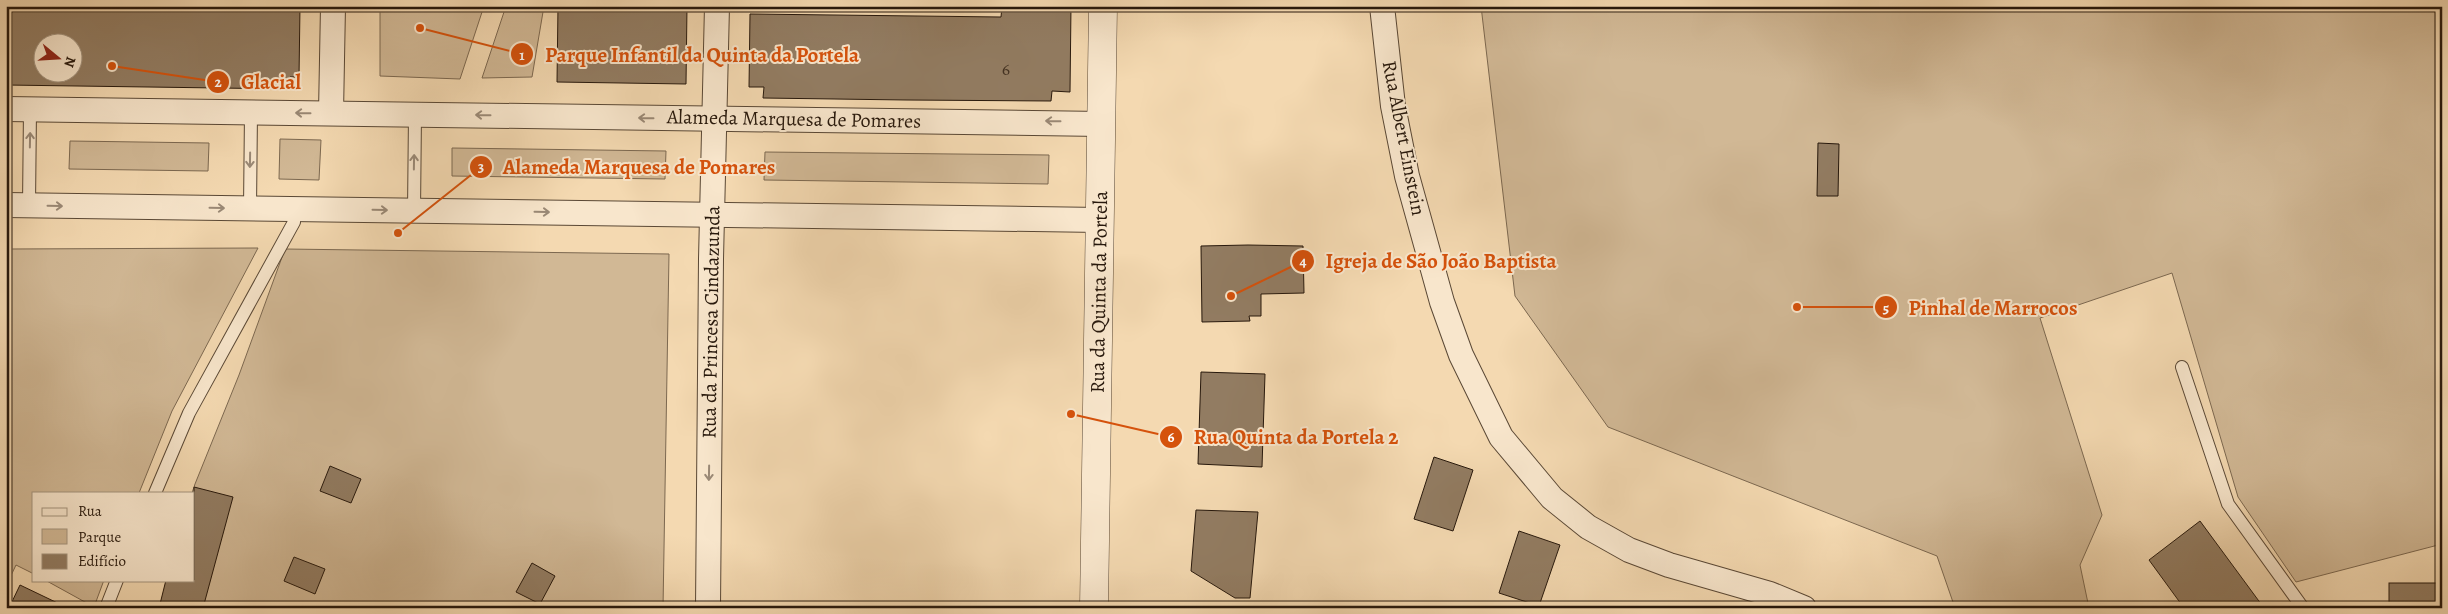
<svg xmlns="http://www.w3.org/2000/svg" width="2448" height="614" viewBox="0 0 2448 614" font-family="Alegreya,serif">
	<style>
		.green { fill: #d1b895; stroke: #7c6850 }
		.building { fill: #927c62; stroke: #27180c; fill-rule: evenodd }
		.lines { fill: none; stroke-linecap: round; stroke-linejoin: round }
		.service-casing { stroke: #5a4835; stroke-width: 14 }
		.minor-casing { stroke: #5a4835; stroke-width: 26 }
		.tertiary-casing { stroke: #5a4835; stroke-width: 29 }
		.service { stroke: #f8e6cc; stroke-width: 12 }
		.minor { stroke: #f8e6cc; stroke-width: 24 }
		.tertiary { stroke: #f8e6cc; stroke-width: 28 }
		.oneway { stroke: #9a8976 }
		.labels { text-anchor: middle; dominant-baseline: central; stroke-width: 4; stroke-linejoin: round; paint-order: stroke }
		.number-label { font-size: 18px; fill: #423122 }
		.street-label { font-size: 20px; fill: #27180c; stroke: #f8e6cc }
		.leader { fill: none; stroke: #d5520c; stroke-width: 2 }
		.callout-dot { fill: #d5520c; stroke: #f8e6cc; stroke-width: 2 }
		.mark-label { font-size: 15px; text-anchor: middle; font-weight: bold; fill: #fff }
		.callout-label { font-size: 21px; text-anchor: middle; font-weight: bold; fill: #d5520c; stroke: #f8e6cc; stroke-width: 4; stroke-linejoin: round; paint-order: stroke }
	</style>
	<rect width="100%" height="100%" fill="#f4d9b1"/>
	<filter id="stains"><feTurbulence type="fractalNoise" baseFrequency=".004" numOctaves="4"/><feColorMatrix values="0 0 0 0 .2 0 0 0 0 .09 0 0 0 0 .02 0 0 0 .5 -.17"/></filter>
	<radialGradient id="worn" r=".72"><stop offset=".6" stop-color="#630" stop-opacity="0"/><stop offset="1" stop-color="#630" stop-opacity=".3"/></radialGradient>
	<g class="green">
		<path d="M380,6H484L460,79L380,76Z"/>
		<path d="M506,6H544L532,77L482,78Z"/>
		<path d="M1481,6H2442V544L2296,582L2238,497L2172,273L2040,318L2102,515L2080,565L2089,608H1955L1937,556L1608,427L1515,296Z"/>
		<path d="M280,139L321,140L319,180L279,179Z"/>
		<path d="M70,141L209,143L208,171L69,169Z"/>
		<path d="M452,148L666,151L665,179L452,176Z"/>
		<path d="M765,152L1049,155L1048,184L764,180Z"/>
		<path d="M258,248L172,411L139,493H34V574L16,565L6,586V249Z"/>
		<path d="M285,249L669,254L663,608H161L194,580L192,493L195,484L239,375Z"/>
		<path d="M45,580H104L94,607Z"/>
	</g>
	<g class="building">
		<path d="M6,6H300L299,77H290V89L6,85ZM42,42H72V72H42Z"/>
		<path d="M558,6H687L686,84L557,82Z"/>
		<path d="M1002,6H1071L1070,92L1052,91L1051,101L906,100L763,98L764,87H749L750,14L1001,17Z"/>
		<path d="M1818,143L1839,144L1838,196H1817Z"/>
		<path d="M1248,245L1303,246L1304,293L1261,294V316H1249L1250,321L1202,322L1201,246Z"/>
		<path d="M1201,372L1265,374L1262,467L1198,464Z"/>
		<path d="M1434,457L1473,470L1453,531L1414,519Z"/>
		<path d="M330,466L361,479L351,503L320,491Z"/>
		<path d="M194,487L233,497L203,608H159L166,580H194Z"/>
		<path d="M1196,510L1258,512L1250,598H1235L1191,571Z"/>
		<path d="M2200,521L2264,608H2184L2149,560Z"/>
		<path d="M1519,531L1560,545L1539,606L1499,593Z"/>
		<path d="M294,557L325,569L315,594L284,581Z"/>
		<path d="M532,563L555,576L540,604L516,592Z"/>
		<rect x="2389" y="583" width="53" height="25"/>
		<path d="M20,585L68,608H9Z"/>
	</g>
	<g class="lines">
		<defs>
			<g id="service">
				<path d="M29,205L30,109"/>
				<path d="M250,208L251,112"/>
				<path d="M414,211L415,114"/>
				<path d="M2182,367L2228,504L2303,608"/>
				<path d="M155,493L189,413L294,222V209"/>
				<path d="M106,608L117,580"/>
			</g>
			<g id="minor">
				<path d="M1382,6L1393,106L1407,176L1442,302L1461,355L1501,437L1552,498L1588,527L1629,550L1669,565L1770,594L1804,608"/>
				<path d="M6,109L1102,124"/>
				<path d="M331,113L333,6"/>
				<path d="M6,205L1100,220"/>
				<path d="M708,608L711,259L717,6"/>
			</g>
			<path id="tertiary" d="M1094,608L1103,6"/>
		</defs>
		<use href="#service" class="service-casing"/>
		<use href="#minor" class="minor-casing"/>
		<use href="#tertiary" class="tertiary-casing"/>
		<use href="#service" class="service"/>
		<use href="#minor" class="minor"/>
		<use href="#tertiary" class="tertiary"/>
	</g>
	<defs><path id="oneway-shaft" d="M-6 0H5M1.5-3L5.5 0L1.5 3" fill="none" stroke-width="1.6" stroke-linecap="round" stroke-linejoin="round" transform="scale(1.25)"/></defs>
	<g class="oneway">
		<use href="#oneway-shaft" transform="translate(303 113) rotate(-179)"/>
		<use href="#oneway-shaft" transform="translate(483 115) rotate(-179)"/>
		<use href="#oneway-shaft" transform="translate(646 118) rotate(-179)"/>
		<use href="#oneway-shaft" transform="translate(1053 121) rotate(-179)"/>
		<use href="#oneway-shaft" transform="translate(30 140) rotate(-89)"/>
		<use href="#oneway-shaft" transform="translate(250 160) rotate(91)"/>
		<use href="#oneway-shaft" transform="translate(414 162) rotate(-89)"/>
		<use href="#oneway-shaft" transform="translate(55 206) rotate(1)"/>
		<use href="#oneway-shaft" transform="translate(217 208) rotate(1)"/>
		<use href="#oneway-shaft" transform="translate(380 210) rotate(1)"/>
		<use href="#oneway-shaft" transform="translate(542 212) rotate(1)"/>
		<use href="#oneway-shaft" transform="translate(709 473) rotate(91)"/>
	</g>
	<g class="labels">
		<g class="number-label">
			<text x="1006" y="69">6</text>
		</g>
		<g class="street-label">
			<text transform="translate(794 119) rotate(1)">Alameda Marquesa de Pomares</text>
			<text transform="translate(1404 138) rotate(79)">Rua Albert Einstein</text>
			<text transform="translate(1099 292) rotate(-89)">Rua da Quinta da Portela</text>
			<text transform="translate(711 322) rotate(-89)">Rua da Princesa Cindazunda</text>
		</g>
	</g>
	<path class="leader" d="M420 28L522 54M112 66L218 82M398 233L481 167M1231 296L1303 261M1797 307L1886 307M1071 414L1171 437"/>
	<g class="callout-dot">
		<circle cx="420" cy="28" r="5"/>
		<circle cx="112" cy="66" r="5"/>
		<circle cx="398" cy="233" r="5"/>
		<circle cx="1231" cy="296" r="5"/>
		<circle cx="1797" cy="307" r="5"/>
		<circle cx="1071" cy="414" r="5"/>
		<circle cx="522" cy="54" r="12"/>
		<circle cx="218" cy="82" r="12"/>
		<circle cx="481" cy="167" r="12"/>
		<circle cx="1303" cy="261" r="12"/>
		<circle cx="1886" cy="307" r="12"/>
		<circle cx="1171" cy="437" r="12"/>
	</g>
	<g class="mark-label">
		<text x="522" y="60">1</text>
		<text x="218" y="87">2</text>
		<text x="481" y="172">3</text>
		<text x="1303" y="266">4</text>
		<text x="1886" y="313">5</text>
		<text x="1171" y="442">6</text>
	</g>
	<g class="callout-label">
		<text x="702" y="62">Parque Infantil da Quinta da Portela</text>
		<text x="271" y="89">Glacial</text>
		<text x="639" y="174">Alameda Marquesa de Pomares</text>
		<text x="1441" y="268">Igreja de São João Baptista</text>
		<text x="1993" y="315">Pinhal de Marrocos</text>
		<text x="1296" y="444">Rua Quinta da Portela 2</text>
	</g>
	<rect width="2448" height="614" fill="none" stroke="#f4d9b1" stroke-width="25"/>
	<rect x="8" y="8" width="2433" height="599" fill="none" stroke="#27180c" stroke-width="2.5"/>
	<rect x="12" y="12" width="2423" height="589" fill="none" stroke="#27180c"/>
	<rect x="32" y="492" width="162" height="90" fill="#f8e6cc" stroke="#a4947f"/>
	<rect x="42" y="508" width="25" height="8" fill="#f8e6cc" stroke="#a4947f"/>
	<text x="78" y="516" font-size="15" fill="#27180c">Rua</text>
	<rect x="42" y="529" width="25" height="15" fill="#d1b895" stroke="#a4947f"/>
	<text x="78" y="542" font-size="15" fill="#27180c">Parque</text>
	<rect x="42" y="554" width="25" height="15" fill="#927c62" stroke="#a4947f"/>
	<text x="78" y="566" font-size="15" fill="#27180c">Edifício</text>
	<g transform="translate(58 58) rotate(108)"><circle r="24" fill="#f8e6cc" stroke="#a4947f"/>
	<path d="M0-4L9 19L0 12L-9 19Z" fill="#8f2418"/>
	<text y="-8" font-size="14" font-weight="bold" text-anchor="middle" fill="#27180c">N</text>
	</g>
	<rect width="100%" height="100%" filter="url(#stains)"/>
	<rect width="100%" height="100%" fill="url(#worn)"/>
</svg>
